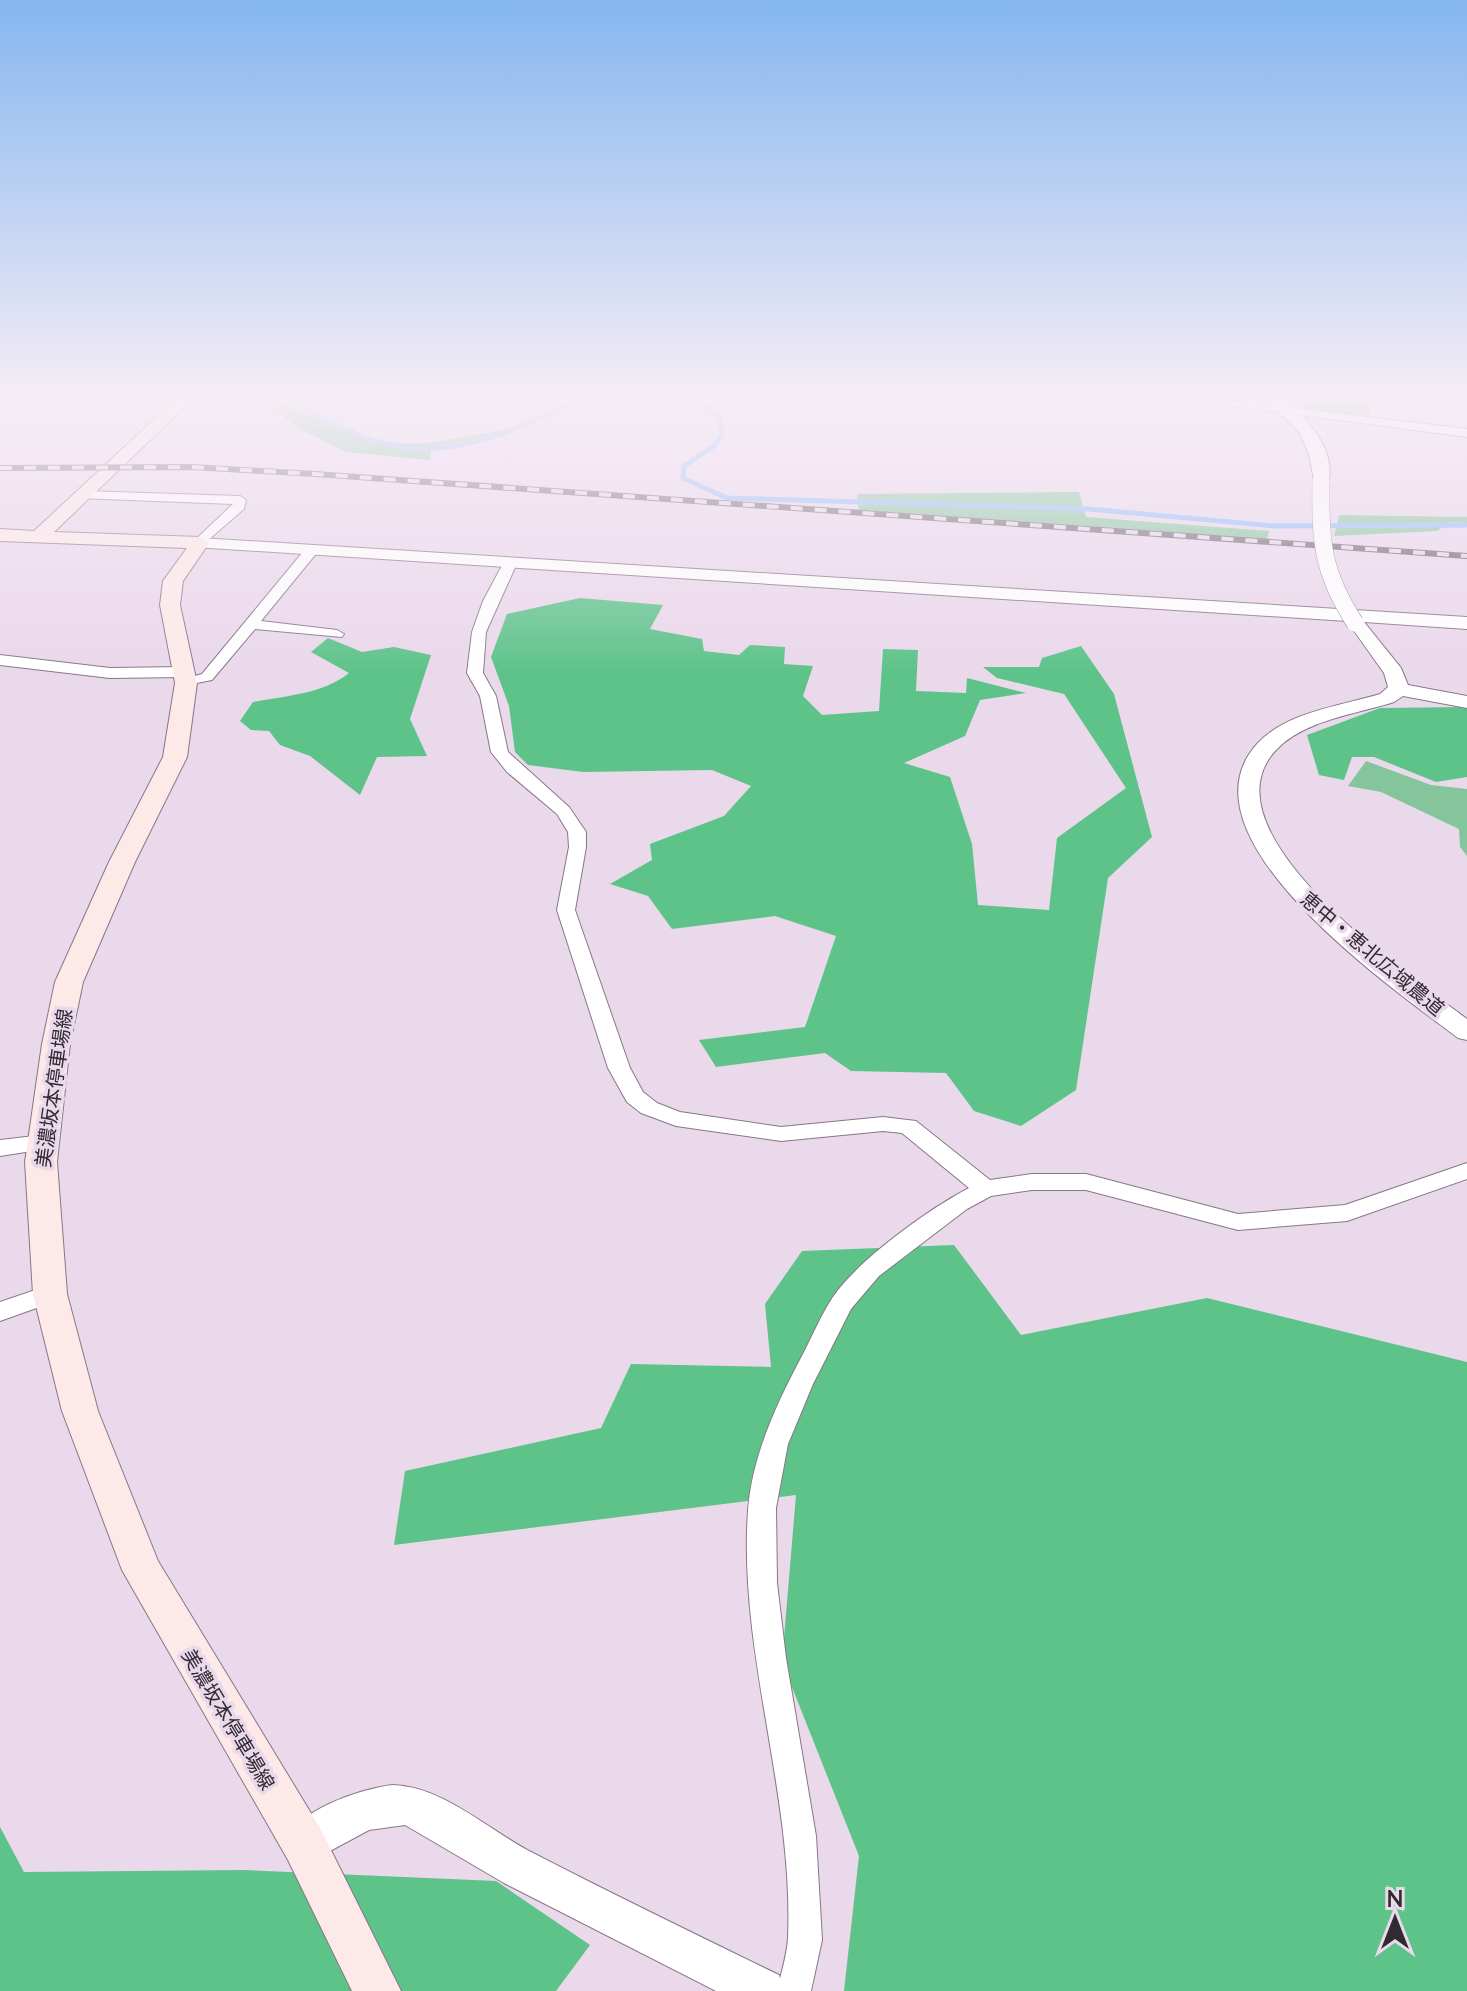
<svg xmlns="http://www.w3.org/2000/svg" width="1467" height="1991" viewBox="0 0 1467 1991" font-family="Lato,'Noto Sans JP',sans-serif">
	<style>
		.green { fill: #84c59c }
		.forest { fill: #5dc389 }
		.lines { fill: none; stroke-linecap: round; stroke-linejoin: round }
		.stream { stroke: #8fbafa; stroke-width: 5 }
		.minor-casing { stroke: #877788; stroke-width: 2 }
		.tertiary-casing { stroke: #877788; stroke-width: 2 }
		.secondary-casing { stroke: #877788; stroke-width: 2 }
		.minor { fill: #fff; fill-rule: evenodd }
		.tertiary { fill: #fff; fill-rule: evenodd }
		.secondary { fill: #fdeae8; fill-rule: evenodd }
		.rail-casing { stroke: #6f6570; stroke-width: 6 }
		.rail { stroke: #ead8eb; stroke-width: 4; stroke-dasharray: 12; stroke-linecap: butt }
		.tertiary-bridge-casing { stroke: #877788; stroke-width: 18; stroke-linecap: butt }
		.tertiary-bridge { stroke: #fff; stroke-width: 17 }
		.labels { text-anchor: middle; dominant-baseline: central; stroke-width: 7; stroke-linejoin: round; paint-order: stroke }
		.street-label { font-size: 20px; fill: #302a31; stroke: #ead8eb }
	</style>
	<rect width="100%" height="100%" fill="#ead8eb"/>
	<g class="green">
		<path d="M268,395L374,444L430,443L506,430L475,440L432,446L430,460L346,452L298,428L260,399Z"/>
		<path d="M1079,492L1086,517L1269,531L1267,539L859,510L857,494Z"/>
		<path d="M1339,515L1467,517V523L1451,522L1437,531L1334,536Z"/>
		<path d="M1366,761L1431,785L1467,789V856L1460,847L1459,829L1381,792L1348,786Z"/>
	</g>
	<g class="forest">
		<path d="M1256,394H1372L1368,404L1371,415L1313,413L1279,396Z"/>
		<path d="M580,598L663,605L650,629L702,639L704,651L739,655L750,645L785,647L784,664L813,666L803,696L822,715L879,711L883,649L918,650L916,691L966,693L967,678L1026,693L980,700L965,736L904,763L950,777L972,844L978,905L1049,910L1057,838L1126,788L1064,694L997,678L983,667H1039L1042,658L1081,646L1114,694L1152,837L1108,878L1076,1090L1021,1126L974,1111L946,1073L851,1071L825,1053L716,1067L699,1040L805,1027L836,936L775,916L672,929L648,896L610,884L652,860L650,844L724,816L751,786L712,770L583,772L528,765L515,752L509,706L491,657L507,614Z"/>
		<path d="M328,638L362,652L394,647L431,655L410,719L427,756L377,757L360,795L310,756L280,745L269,731L251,730L240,721L253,702C285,696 323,694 349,673L311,652Z"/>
		<path d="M1467,707V777L1436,782L1374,757H1352L1344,780L1319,775L1307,735L1380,708Z"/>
		<path d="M954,1245L1021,1335L1207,1298L1467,1362V1991H844L859,1856L782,1662L796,1495L394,1545L405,1471L601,1428L631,1364L771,1367L765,1304L802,1251Z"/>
		<path d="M0,1827L24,1872L244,1870L496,1881L590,1945L556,1991H0Z"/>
	</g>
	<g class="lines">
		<g class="stream">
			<path d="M282,394C315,413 349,435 387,444C458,461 528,425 590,394"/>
			<path d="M676,394L698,401L719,417L722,435L714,446L684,466L683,478L727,498L1089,509L1275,526L1467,525"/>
		</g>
		<defs>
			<g id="minor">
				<path d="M1142,394H1178L1467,429V437Z"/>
				<path d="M83,491L240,496L246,500L244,509L200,547L193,543L195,540L233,504L78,498V492Z"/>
				<path d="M307,547L319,550L261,621L337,630L344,634L342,637L255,629L212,680L181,686V680L202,674Z"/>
				<path d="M510,559L517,563L486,632L483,673L496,696L508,752L569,807L586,832V847L575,910L630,1068L643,1092L657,1103L680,1112L781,1127L883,1117L916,1121L990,1180L1032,1174H1086L1238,1214L1345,1205L1467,1163V1179L1347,1221L1238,1230L1086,1190H1032L991,1196L967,1209L879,1276L851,1309L813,1384L788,1444L776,1508L777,1583L786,1658L816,1836L822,1940L811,1991H777C781,1974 787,1955 788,1938C794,1794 738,1654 748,1510C752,1456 777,1403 802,1356C812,1337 821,1315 833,1297C859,1259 929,1209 969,1188L902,1133L883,1131L781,1141L676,1126L641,1113L627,1102L608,1068L557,910L569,847L568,832L557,814L507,772L491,752L480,696L467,673L472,632L483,601L505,560Z"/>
				<path d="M0,655L110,668L183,667L191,672L183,677L110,678L0,665Z"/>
				<path d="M43,1135L51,1138L54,1143L51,1148L0,1156V1140Z"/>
				<path d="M50,1285L59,1288L62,1294L59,1300L0,1321V1302Z"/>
			</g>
			<g id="tertiary">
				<path d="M1261,394H1278C1303,412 1340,452 1327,485H1315L1309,454L1299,432Z"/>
				<path d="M200,538L1467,617V629L1364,622L1401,668L1408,685L1467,696V708L1403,696L1394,702C1357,714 1304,720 1276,750C1199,832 1412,978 1467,1019V1040L1458,1038C1395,990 1173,837 1257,744C1286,712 1340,706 1380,694L1388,687L1384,673L1347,621L194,547L191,543Z"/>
				<path d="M392,1785C443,1786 488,1830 533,1853C614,1895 697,1935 779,1975L785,1991H716L504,1883L405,1825L369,1830L304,1865L289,1859L283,1844C297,1810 357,1790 392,1785Z"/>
			</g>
			<path id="secondary" d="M174,394H190L192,400L54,532L200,537L209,543L183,581L180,605L197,683L187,757L135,862L83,982L70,1044L57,1162L67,1294L98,1411L158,1561L320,1828L401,1991H352L288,1860L122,1570L62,1411L33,1294L25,1162L42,1044L55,982L109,862L163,757L175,683L160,605L163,581L187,548L0,541V529L34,531L176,399Z"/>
		</defs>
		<use href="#minor" class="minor-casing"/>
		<use href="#tertiary" class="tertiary-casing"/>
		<use href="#secondary" class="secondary-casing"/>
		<use href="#minor" class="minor"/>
		<use href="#tertiary" class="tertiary"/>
		<use href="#secondary" class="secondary"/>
		<defs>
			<path id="rail" d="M0,468L192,467L315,474L1467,556"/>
		</defs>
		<use href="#rail" class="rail-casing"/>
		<use href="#rail" class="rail"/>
		<defs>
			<path id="tertiary-bridge" d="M1321,482C1320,541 1322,572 1355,623"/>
		</defs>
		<use href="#tertiary-bridge" class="tertiary-bridge-casing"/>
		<use href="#tertiary-bridge" class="tertiary-bridge"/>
	</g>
	<linearGradient id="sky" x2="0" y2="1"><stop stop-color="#84b6ef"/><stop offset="0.59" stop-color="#f6edf6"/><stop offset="1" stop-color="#f6edf6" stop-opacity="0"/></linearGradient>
	<rect width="1467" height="673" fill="url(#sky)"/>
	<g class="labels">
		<g class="street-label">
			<text transform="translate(1373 953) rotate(40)">恵中・恵北広域農道</text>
			<text transform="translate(53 1088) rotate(-82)">美濃坂本停車場線</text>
			<text transform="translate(229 1719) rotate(59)">美濃坂本停車場線</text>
		</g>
	</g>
	<g transform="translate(1395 1919)" stroke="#ead8eb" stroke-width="6" paint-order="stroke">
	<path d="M0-6L14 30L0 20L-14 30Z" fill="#302a31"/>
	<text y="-12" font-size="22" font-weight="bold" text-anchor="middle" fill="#302a31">N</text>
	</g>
</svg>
